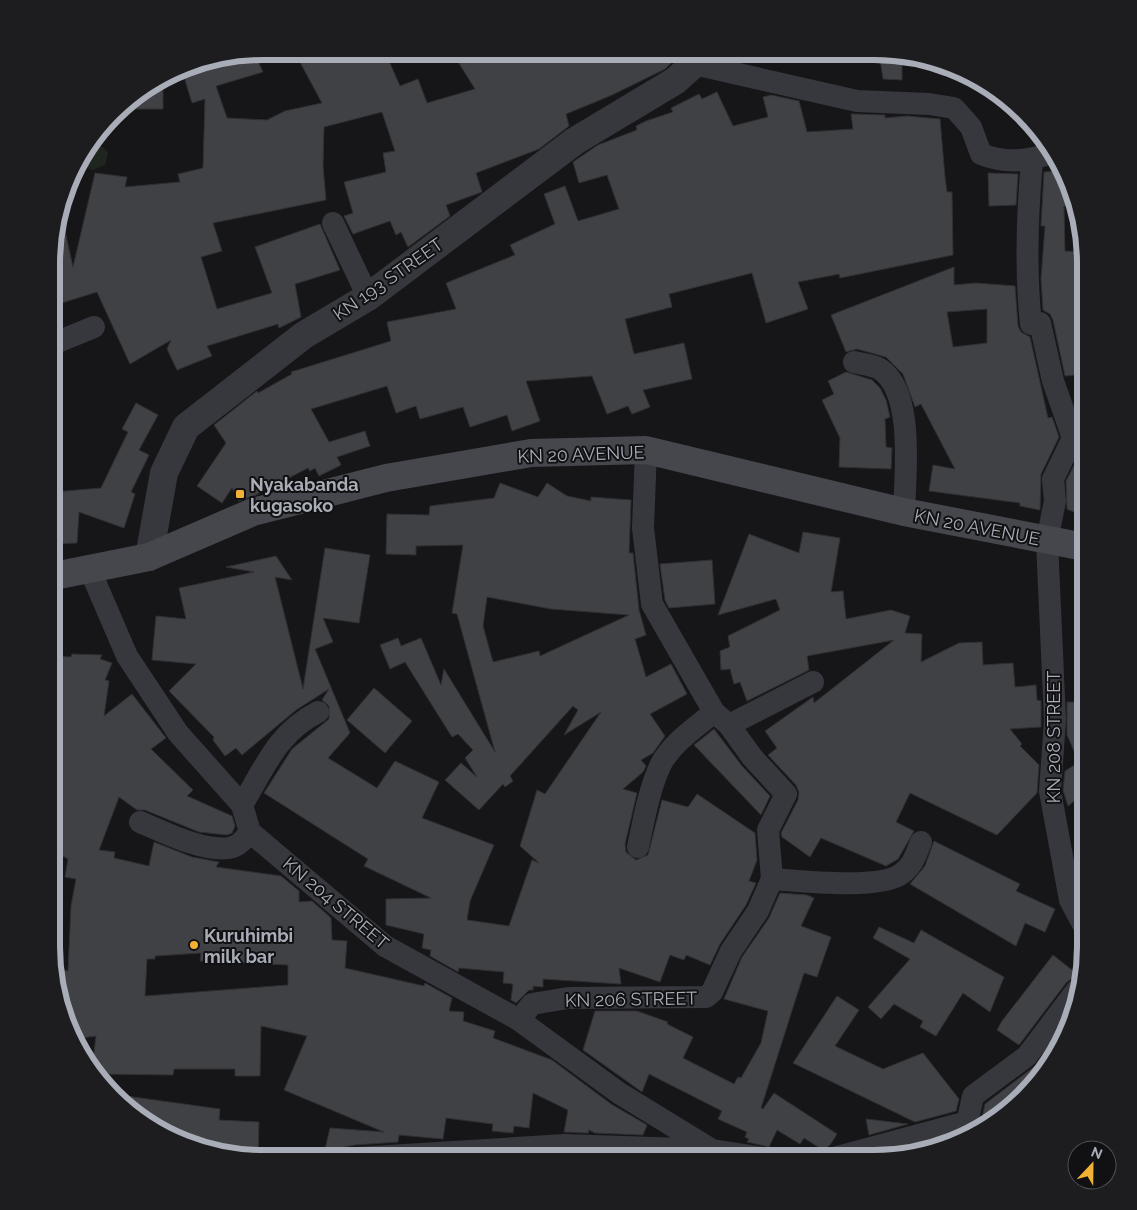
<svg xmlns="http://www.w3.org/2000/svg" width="1137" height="1210" viewBox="0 0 1137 1210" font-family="Raleway,sans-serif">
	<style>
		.green { fill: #1e261f }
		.building { fill: #404145; stroke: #303034; fill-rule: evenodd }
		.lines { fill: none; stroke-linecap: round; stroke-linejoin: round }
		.minor { stroke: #37383d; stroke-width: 22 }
		.tertiary { stroke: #37383d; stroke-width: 28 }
		.secondary { stroke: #45474d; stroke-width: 28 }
		.poi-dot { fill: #f2b134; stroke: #111113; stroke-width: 2 }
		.labels { text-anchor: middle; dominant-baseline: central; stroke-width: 4; stroke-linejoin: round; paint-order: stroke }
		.street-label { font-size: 18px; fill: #a8adb8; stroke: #111113 }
		.poi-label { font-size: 18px; font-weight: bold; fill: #a8adb8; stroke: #111113; text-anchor: start }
		.rim { fill: none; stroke: #a8adb8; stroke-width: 6 }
	</style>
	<rect width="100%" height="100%" fill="#161618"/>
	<path class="green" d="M94,140L108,152L105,165L92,170L78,163Z"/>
	<g class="building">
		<path d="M294,51L385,52L400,86L418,79L427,103L475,89L452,52H682L665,69L612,95L566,114L569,126L539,149L476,173L482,192L446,205L450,216L408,247L401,232L396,235L390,221L353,234L344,216L353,213L344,182L386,172L383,153L395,151L382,112L324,127L323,166L326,200L213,223L222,251L201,257L217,309L272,293L255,247L320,224L340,270L295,284L301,317L279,328L278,324L207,346L212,356L177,370L167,349L171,340L130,364L97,292L55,305V222H63L73,267L95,173L127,177L125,187L180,182L178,174L203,168L205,99L192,103L182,70L195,63L254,53L263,72L216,86L227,118L267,120L285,111L322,103Z"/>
		<path d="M879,53H902V80L883,79Z"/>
		<path d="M163,81V109H120L124,104Z"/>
		<path d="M717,92L733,126L768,117L763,97L771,95L799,101L807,132L853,129L851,114H854L885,115V118L907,116L940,119L945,177L947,192H952L953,255L840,278L839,274L798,282L808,309L766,323L752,273L669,294L672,307L625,319L634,354L684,343L692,379L643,390L650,407L632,414L628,406L607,414L592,376L526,381L540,421L512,431L507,415L470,427L463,407L420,419L416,406L396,413L387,386L311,409L329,442L365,431L370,446L337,457L341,465L319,476L315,468L310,471L308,468L281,482L279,481L256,495L239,501L232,488L222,503L197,486L226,443L214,425L257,391L258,393L292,374L291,372L391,341L387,322L456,309L446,283L515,255L510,245L555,224L544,194L565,186L578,221L619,209L607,175L579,183L573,162L598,145L637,130L636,126L646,121L673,112L671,108L699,94L702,99Z"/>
		<path d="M1062,171L1075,195L1077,208L1064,206L1065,251L1085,252L1083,285H1085V374L1065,376L1053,320L1050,314L1043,310L1041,279L1045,226H1041L1044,172Z"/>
		<path d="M988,173L1018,174L1016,205L989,206Z"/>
		<path d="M954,267V285L976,283L1015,286L1018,326L1021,332L1030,337L1048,418L1052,417L1059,437L1041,474L1040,510L1020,506V503L929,491L933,465L955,469L921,404L915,407L903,374L886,357L857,349L846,352L831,315ZM987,309V343L953,347L947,312Z"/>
		<path d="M846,372L872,380L880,388L886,400L890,417L885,419L886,447L892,448L891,469L839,467L840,438L822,400L834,394L828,381Z"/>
		<path d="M136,403L158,415L139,450L149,455L131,492L135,494L124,528L79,512L77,543L54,544V492L101,488L128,432L122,429Z"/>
		<path d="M1085,444V517L1067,509L1066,481Z"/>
		<path d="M500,483L538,497L547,483L567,496L591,501V497L631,500L629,553H633L639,610L646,635L635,639L646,677L671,664L687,694L650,714L665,736L653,753L641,760L646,766L643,772L623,789L637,793L625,844L626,852L636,860L648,855L662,800L688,807L697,794L755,833L757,860L749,881L756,883L746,905L720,944L710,965L686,955L684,960L670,955L660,982L619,968L621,984L543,979V987L533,986V990H529L516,1003L511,1000L513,984L503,983L504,972L459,968L458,972L430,956L431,950L422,948L424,934L386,925V899L431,898L364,866L368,859L264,793L292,749L329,719V706L322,700L329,689L296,710L242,755L236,748L225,756L213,740L214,737L169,691L196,664L152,660L156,616L186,619L179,588L254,572L226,567L276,556L292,580L275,577L303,689L325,548L370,555L359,623L323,618L333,642L315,649L350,733L328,758L377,788L395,761L439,782L422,818L494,845L470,901L467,920L509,926L532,860L539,863L520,846L537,790L545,794L601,712L564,735L578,710L573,706L510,776L513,781L505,787L503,784L479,810L445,780L461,763L477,777L465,758L473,750L458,734L452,737L405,662L390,669L380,645L398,638L401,646L421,638L441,685L444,669L495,752L457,614L452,613L463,545L416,546V555L386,554L387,514L429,515L430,506L494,498ZM487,597L551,609L629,615L540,656L539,651L493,662L483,626Z"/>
		<path d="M803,532L840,538L831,592L843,591L846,619L891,610L910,616L905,633L922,634L921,662L959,643L982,642L983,665L1013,663L1015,687L1036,685L1037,700L1041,701V727L1010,729L1022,744L1020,746L1039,765L1037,793L997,835L910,793L896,822L914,831L898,859L886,866L821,838L810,857L782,837L781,833L798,800L799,792L796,785L768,755L777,748L765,731L813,697L814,703L894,640L807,656L809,670L747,701L740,682L734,684L730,669L721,670L720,651L730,647L728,636L780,610L776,599L718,615L749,534L799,553Z"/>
		<path d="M712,560L715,604L669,608L665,600L660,564Z"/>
		<path d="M72,654L102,655L100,659L112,663L105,680L109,681L104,716L132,694L166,738L151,749L193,790L187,796L232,816L235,826L232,833L227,835L199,832L145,810H137L119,797L99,850L115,852L114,858L149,866L154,842L192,857L219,862L216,867L281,876L299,891V902L312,901L331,918L332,940L347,941L345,968L424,986L425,983L452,998L449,1011L464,1012L463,1021L495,1031L493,1038L552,1060L611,1104L647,1125L643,1135L595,1133L589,1130L588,1133L564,1132L568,1110L533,1093L529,1128L514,1126L513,1133L492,1131L493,1124L446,1118L443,1139L399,1135L398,1142L355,1145L344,1147L343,1153L325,1149L330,1128L384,1132L284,1090L307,1036L261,1026L260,1076H235V1069H174L173,1075L98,1074L94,1071L95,1061H93L96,1036L74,1039L63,1015L56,984L58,969L68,971L71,906L76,879L65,877L68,859L52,850L53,656L71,657ZM201,953L200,961L288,965V985L145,996L147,959H155V956Z"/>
		<path d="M374,688L412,721L385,753L347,720Z"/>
		<path d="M1067,702H1077L1076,720H1085V792L1068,806L1063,790L1065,771L1079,762L1067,735Z"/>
		<path d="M714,729L742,766L770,796L761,815L694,745Z"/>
		<path d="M934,841L1020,884L1016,891L1055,909L1045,932L1025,923L1016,946L910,884L925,866Z"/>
		<path d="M780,893L807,895L814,898L801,926L831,937L817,977L804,973L761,1108L763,1109L774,1093L837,1134L830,1145L823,1150L804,1138L800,1144L777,1130L769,1147L747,1142L749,1139L745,1137L747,1132L718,1119L722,1111L649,1074L642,1092L583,1050L595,1011H637L668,1022L667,1024L693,1037L683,1058L734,1084L738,1077L741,1078L761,1043L768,1011L724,999L742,957L769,918Z"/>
		<path d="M879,927L914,943L921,930L1004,977L990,1012L963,993L936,1036L920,1027L923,1021L894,1004L881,1019L868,1007L910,959L873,938Z"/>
		<path d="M1053,955L1077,974L1066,983L1019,1045L997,1030L1002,1021Z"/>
		<path d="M837,996L859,1010L835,1046L883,1069L923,1053L959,1099L956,1111L915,1122L793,1063Z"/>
		<path d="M1048,1062L992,1123L972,1133L981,1122L985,1104L1035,1066Z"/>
		<path d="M119,1095L220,1109L219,1120L259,1122L258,1158H250L158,1130Z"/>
		<path d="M866,1119L908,1124L869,1135Z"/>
		<path d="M965,1136L942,1147L882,1158Z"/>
	</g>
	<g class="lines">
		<g class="minor">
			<path d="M694,64L857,101L929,104L954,108L971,127L981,154C1006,164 1029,162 1053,152"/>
			<path d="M1032,161C1027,216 1025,269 1031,324L1040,323L1053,381L1073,438L1053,479L1055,501L1047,541L1055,720L1050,791L1070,900L1085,928"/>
			<path d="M333,223L368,297"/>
			<path d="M55,343L94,327"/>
			<path d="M854,362C862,364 873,365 880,369C915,392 905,476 904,512"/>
			<path d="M90,570L127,656L178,733L242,805L250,832L385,946L519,1020L619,1093L712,1150"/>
			<path d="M729,725L813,682"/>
			<path d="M242,805C265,767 277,733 318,712"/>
			<path d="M140,822C164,832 203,852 229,848C238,847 245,839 250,832"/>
			<path d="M638,847C644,819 649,789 661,764C672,743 696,727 714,712"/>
			<path d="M772,879C801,881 878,890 901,874C913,866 916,854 921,842"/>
			<path d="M519,1020L532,1004L568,998L706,997L712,992L731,951L758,911L772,879L768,830L786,794L752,757L729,725L714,712L652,604L643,528L646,450"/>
			<path d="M356,1158L565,1145L712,1150L763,1158"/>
			<path d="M833,1158L963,1123L968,1119L973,1096L1027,1056L1076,991"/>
		</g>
		<path class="tertiary" d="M149,557L164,473L186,427L304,335L368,297L575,141L675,81L694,64L700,52"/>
		<path class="secondary" d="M54,576L149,557L253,512L386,478L531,453L646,450L904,512L1085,547"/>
	</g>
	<g class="poi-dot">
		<rect x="235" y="489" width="10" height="10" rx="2.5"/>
		<circle cx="194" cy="945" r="5"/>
	</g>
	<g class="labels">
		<g class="street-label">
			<text transform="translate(388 279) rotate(-35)">KN 193 STREET</text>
			<text transform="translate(581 454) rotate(-2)">KN 20 AVENUE</text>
			<text transform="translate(977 527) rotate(11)">KN 20 AVENUE</text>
			<text transform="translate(1053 737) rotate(-90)">KN 208 STREET</text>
			<text transform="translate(336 903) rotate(40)">KN 204 STREET</text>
			<text transform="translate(631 999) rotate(-1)">KN 206 STREET</text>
		</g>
		<g class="poi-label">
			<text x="250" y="484">Nyakabanda<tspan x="250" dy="21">kugasoko</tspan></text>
			<text x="204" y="935">Kuruhimbi<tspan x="204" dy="21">milk bar</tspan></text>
		</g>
	</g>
	<path d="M0 0H1137V1210H0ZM263 60H874A203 203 0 0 1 1077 263V947A203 203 0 0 1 874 1150H263A203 203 0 0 1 60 947V263A203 203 0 0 1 263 60Z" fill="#1d1d20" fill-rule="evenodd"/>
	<path class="rim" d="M263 60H874A203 203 0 0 1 1077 263V947A203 203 0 0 1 874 1150H263A203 203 0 0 1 60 947V263A203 203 0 0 1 263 60Z"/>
	<g transform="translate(1092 1165) rotate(22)"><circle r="24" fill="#111113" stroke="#4d4f55"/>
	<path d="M0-4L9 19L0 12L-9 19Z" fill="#f2b134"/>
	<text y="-8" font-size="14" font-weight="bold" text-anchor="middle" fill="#a8adb8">N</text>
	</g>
</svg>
